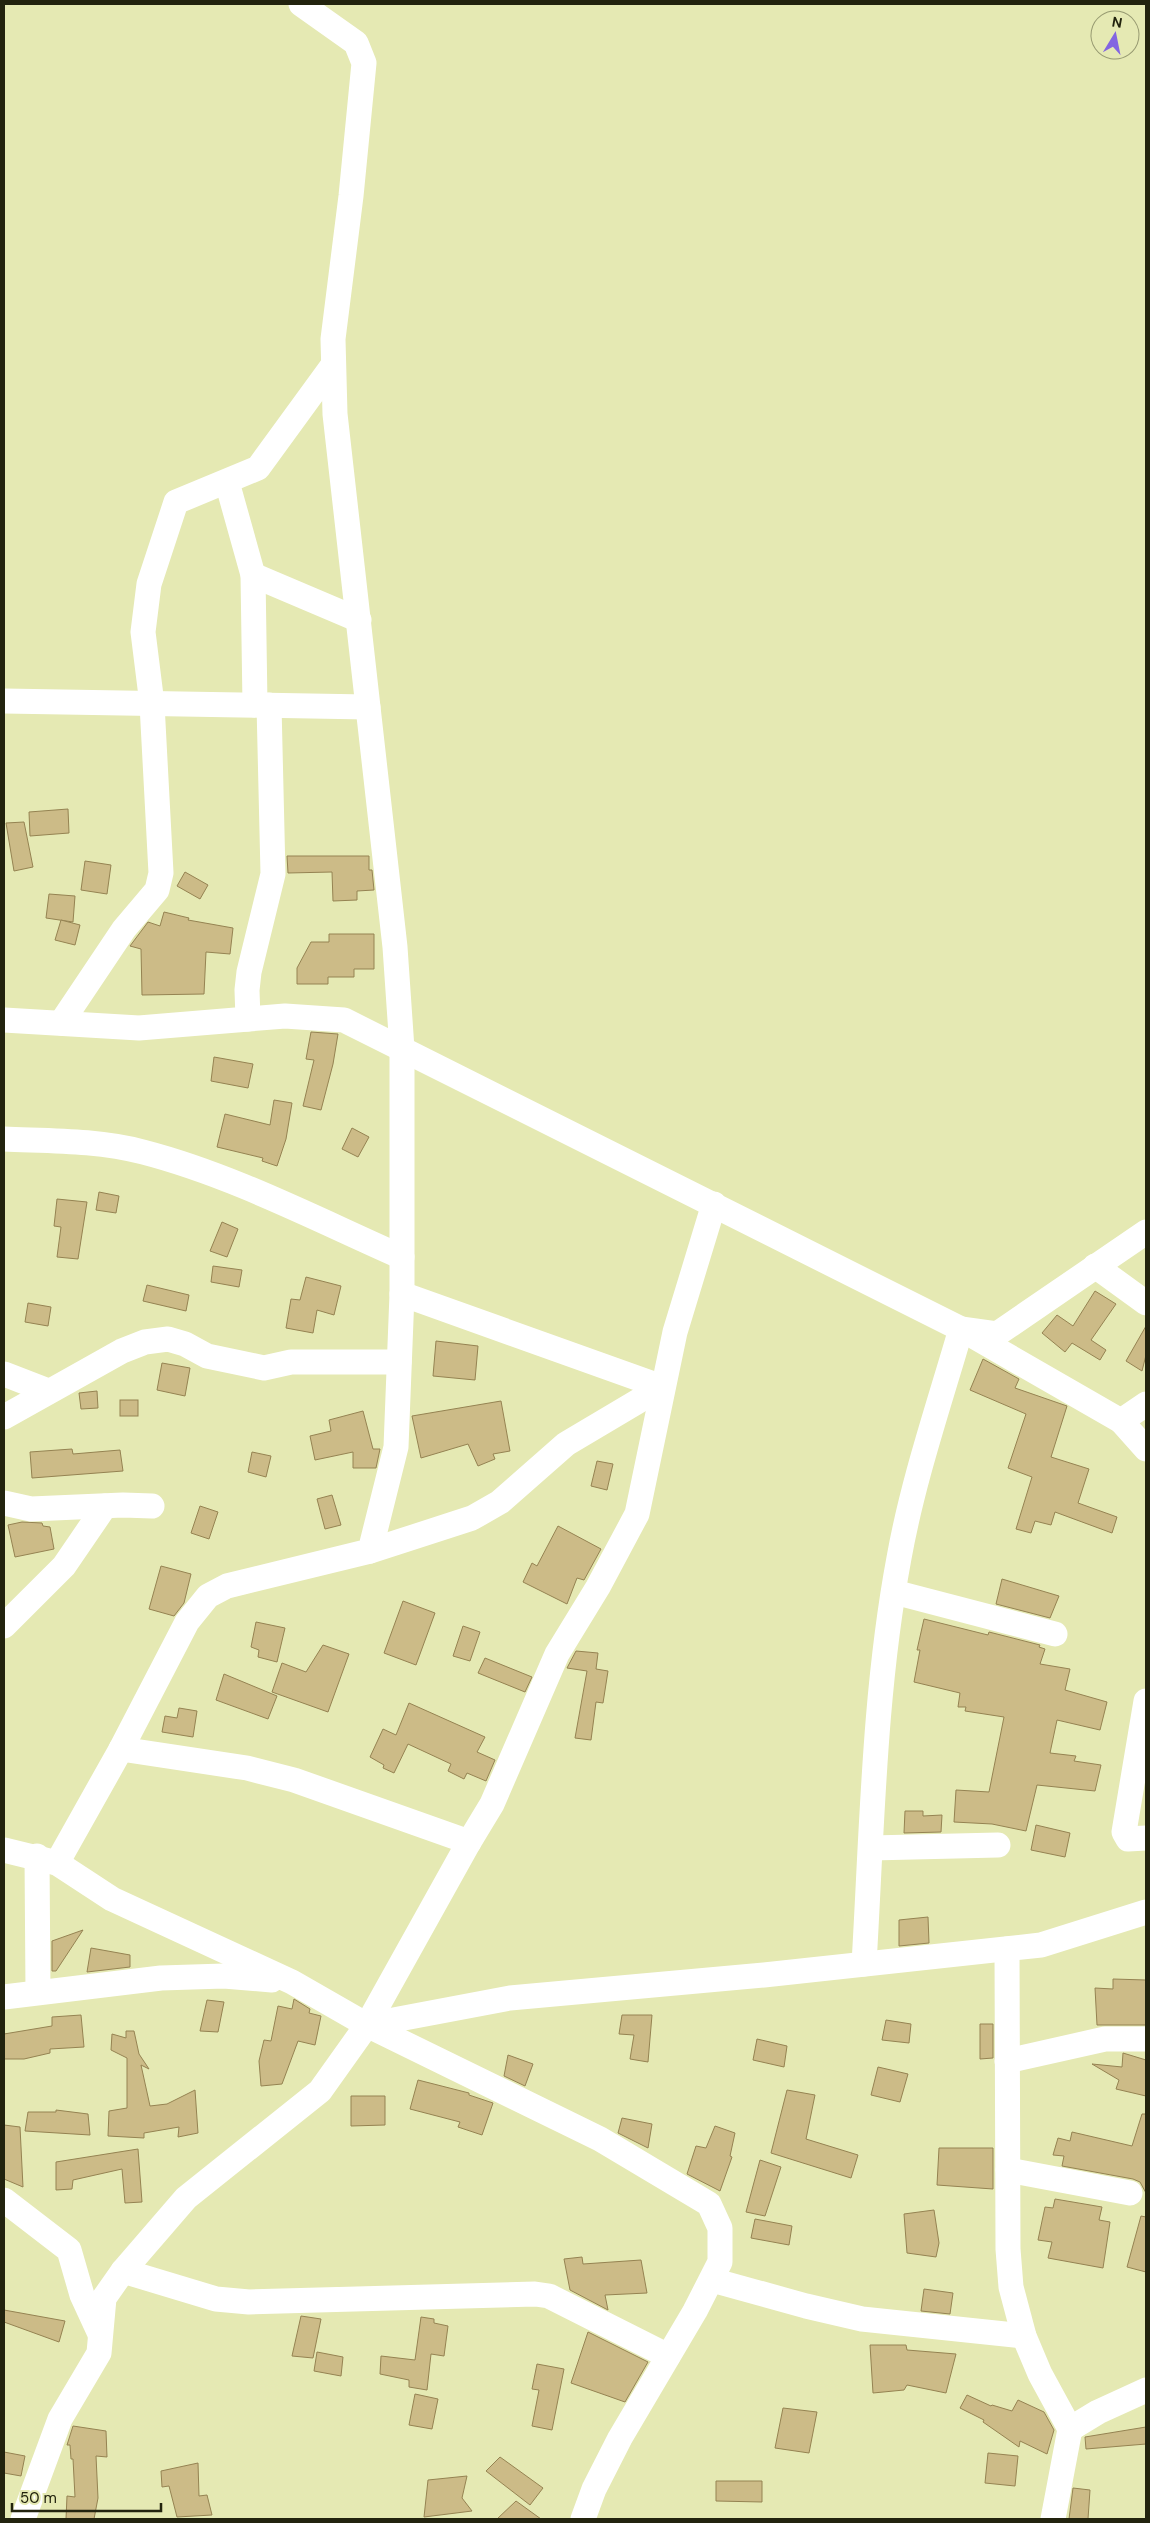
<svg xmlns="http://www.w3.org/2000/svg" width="1150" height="2523" viewBox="0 0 1150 2523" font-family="'DM Sans',sans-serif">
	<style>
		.building { fill: #ccbb87; stroke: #958352 }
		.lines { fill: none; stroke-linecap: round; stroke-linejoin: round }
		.minor { stroke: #fff; stroke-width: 25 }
	</style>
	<rect width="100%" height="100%" fill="#e5e9b3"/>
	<g class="building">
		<path d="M68,809L69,833L30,836L29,812Z"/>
		<path d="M24,822L33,867L14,871L6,823Z"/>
		<path d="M287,856H369V870H372L374,890L357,891V900L333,901L332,872L288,873Z"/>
		<path d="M85,861L111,865L107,894L81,890Z"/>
		<path d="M185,872L208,885L200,899L177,886Z"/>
		<path d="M49,894L75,896L73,922L46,918Z"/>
		<path d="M164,912L189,918L188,920L233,928L230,954L206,952L204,994L142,995L141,949L130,946L148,922L160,926Z"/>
		<path d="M61,920L80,925L75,945L55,940Z"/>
		<path d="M329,934H374V969H354V977H328V984H297V968L311,942H329Z"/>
		<path d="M311,1032L338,1034L333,1064L321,1110L303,1106L314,1060L306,1059Z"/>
		<path d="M214,1057L253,1064L248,1088L211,1081Z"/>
		<path d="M274,1100L292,1103L286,1139L277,1166L262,1161L263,1158L217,1147L225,1114L270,1125Z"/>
		<path d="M352,1128L369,1137L358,1157L342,1149Z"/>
		<path d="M99,1192L119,1196L116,1213L96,1210Z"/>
		<path d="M57,1199L87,1202L78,1259L57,1257L61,1227L54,1226Z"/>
		<path d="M222,1222L238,1229L227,1257L210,1251Z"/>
		<path d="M213,1266L242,1270L239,1287L211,1282Z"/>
		<path d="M306,1277L341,1286L334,1315L317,1310L313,1333L286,1328L291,1299L300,1300Z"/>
		<path d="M147,1285L189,1295L186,1311L143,1301Z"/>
		<path d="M1095,1291L1116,1304L1091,1340L1106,1350L1100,1360L1072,1343L1065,1352L1042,1333L1057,1315L1073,1326Z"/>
		<path d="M28,1303L51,1307L48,1326L25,1322Z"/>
		<path d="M1146,1326V1355L1142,1371L1126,1361Z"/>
		<path d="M436,1341L478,1346L475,1380L433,1376Z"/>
		<path d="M983,1359L1019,1379L1015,1388L1067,1406L1051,1457L1089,1469L1078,1503L1117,1517L1112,1533L1055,1512L1051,1525L1035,1521L1031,1533L1016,1529L1032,1477L1008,1468L1026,1414L970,1390Z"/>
		<path d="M162,1363L190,1368L185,1396L157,1390Z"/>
		<path d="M97,1391L98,1408L81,1409L79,1393Z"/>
		<rect x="120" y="1400" width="18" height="16"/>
		<path d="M501,1401L510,1451L493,1454L495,1459L478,1466L468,1444L421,1458L412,1416Z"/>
		<path d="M363,1411L373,1449H380L376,1468H353V1452L315,1460L310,1436L331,1431L329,1420Z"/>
		<path d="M72,1449L73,1454L120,1450L123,1471L32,1478L30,1452Z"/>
		<path d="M252,1452L271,1456L266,1477L248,1472Z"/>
		<path d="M597,1461L613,1464L607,1490L591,1486Z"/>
		<path d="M332,1495L341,1525L325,1529L317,1499Z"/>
		<path d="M200,1506L218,1512L209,1539L191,1533Z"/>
		<path d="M22,1522L42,1523L43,1526L50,1527L54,1549L15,1557L8,1525Z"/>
		<path d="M558,1526L601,1549L584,1580L577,1578L567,1604L523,1582L532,1563L537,1566Z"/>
		<path d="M161,1566L191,1574L184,1603L174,1616L149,1609Z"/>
		<path d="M1002,1579L1059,1596L1050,1618L996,1604Z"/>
		<path d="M403,1601L435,1613L416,1665L384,1653Z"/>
		<path d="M924,1619L988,1635L989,1632L1040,1645L1039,1647L1045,1649L1040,1664L1070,1669L1065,1690L1107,1702L1100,1730L1057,1720L1050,1753L1076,1756L1074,1761L1101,1765L1095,1791L1037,1785L1026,1831L992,1824L954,1822L956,1790L989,1792L1004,1717L965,1711L966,1707H958L960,1693L914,1682L920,1650H917Z"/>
		<path d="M256,1622L285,1628L277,1662L258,1657L259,1650L251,1647Z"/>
		<path d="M463,1626L480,1632L470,1661L453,1656Z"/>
		<path d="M323,1645L349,1654L328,1712L272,1692L282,1663L306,1672Z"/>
		<path d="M576,1651L598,1653L596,1669L608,1671L603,1703L596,1702L591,1740L575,1738L587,1671L567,1668Z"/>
		<path d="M485,1658L532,1677L525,1692L478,1673Z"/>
		<path d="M224,1674L277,1696L268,1719L216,1700Z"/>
		<path d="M409,1703L485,1737L477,1752L495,1760L486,1781L467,1773L464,1779L448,1771L451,1764L408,1744L394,1773L383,1768L384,1765L370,1757L383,1729L396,1735Z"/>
		<path d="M179,1708L197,1711L193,1737L162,1732L165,1716L177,1718Z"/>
		<path d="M905,1811H923V1816L942,1815L941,1832L904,1833Z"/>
		<path d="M1036,1825L1070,1833L1065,1857L1031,1850Z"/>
		<path d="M928,1917L929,1943L899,1946V1920Z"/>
		<path d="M83,1930L56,1971H52V1941Z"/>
		<path d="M91,1948L130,1955V1967L87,1972Z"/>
		<path d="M1113,1979L1146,1980V2025H1097L1095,1988L1113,1989Z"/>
		<path d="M294,1999L310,2009L309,2013L321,2016L315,2045L298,2041L282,2084L261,2086L259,2061L264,2040L271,2041L278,2006L292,2009Z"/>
		<path d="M207,2000L224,2002L218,2032L200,2031Z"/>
		<path d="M81,2015L84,2047L50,2049V2053L24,2059H4V2034L52,2026V2017Z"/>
		<path d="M622,2015H652L648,2062L630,2059L634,2035L619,2034Z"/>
		<path d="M886,2020L911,2024L909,2043L882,2040Z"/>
		<path d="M980,2024H993V2058L980,2059Z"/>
		<path d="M126,2031H134L139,2054L149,2069L141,2065L150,2106L167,2104L195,2090L198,2133L178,2137L179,2127L144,2133V2138L108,2136L109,2111L127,2108V2058L111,2050L112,2034L126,2038Z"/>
		<path d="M757,2039L787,2046L784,2067L753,2060Z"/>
		<path d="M1123,2053L1146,2060V2096L1116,2089L1119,2080L1092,2064L1122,2067Z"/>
		<path d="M508,2055L533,2064L525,2086L504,2076Z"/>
		<path d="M878,2067L908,2074L900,2102L871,2095Z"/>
		<path d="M418,2080L469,2093V2095L493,2103L482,2135L458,2127L460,2122L410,2109Z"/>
		<path d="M787,2090L815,2095L806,2139L858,2155L851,2178L771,2153Z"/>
		<path d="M351,2096H385V2125L351,2126Z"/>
		<path d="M56,2110L88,2114L90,2135L25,2131L28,2112H56Z"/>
		<path d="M1142,2114H1146V2193L1140,2182L1133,2179L1062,2166L1064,2156L1053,2155L1058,2138L1070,2141L1072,2132L1132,2146Z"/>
		<path d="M622,2118L652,2124L648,2148L618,2133Z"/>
		<path d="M4,2125L20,2127L23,2187L4,2179Z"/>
		<path d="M715,2126L735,2133L730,2156L732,2157L720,2191L687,2174L696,2146L706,2148Z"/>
		<path d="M939,2148H993V2189L937,2185Z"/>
		<path d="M138,2149L142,2202L125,2203L122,2169L73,2180L72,2189L56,2190V2162Z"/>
		<path d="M760,2160L781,2167L765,2216L746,2212Z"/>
		<path d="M1055,2199L1102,2207L1099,2220L1110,2222L1103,2268L1048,2258L1052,2242L1038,2240L1045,2207L1053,2208Z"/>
		<path d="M934,2210L939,2243L936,2257L907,2253L904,2214Z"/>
		<path d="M1141,2216L1146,2217V2272L1127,2267Z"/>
		<path d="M755,2219L792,2226L789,2245L751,2238Z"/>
		<path d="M582,2257L583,2264L641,2260L647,2293L605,2295L608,2310L570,2290L564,2259Z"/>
		<path d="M924,2289L953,2293L950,2314L921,2311Z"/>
		<path d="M4,2310L65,2321L59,2342L4,2322Z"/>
		<path d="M301,2316L321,2319L313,2358L292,2356Z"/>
		<path d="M421,2317L434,2319V2323L448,2326L444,2356L431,2354L427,2390L409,2387V2380L380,2374L381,2356L415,2360Z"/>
		<path d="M588,2332L648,2362L625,2402L571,2383Z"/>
		<path d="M870,2345H906L907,2350L956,2354L946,2393L907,2385L904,2390L873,2393Z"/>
		<path d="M317,2352L343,2357L341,2376L314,2371Z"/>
		<path d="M537,2364L564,2369L552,2430L532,2426L539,2390L532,2389Z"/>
		<path d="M415,2394L438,2399L432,2429L409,2425Z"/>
		<path d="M967,2395L991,2406L992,2405L1012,2411L1018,2400L1044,2412L1054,2430L1047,2454L1020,2441L1019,2447L983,2422L984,2420L960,2408Z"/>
		<path d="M783,2408L817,2412L809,2453L775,2448Z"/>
		<path d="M73,2426L106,2431L107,2457L96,2456L98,2498L94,2519H66L67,2496L75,2497L73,2459H71L70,2445H67Z"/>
		<path d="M1146,2427V2444L1086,2449L1085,2437Z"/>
		<path d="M4,2452L25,2456L21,2476L4,2473Z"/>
		<path d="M988,2453L1018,2456L1015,2486L985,2483Z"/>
		<path d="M500,2457L543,2488L530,2505L486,2471Z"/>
		<path d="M198,2463L199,2496L207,2495L212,2515L177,2517L169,2486L162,2487L161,2471Z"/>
		<path d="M467,2476L462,2498L472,2511L424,2517L428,2480Z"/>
		<path d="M716,2481H762V2502L716,2501Z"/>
		<path d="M1073,2488L1090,2490L1088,2519H1069Z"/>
		<path d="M516,2501L541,2519H497Z"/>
	</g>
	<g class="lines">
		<g class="minor">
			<path d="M227,482L253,575L255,705"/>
			<path d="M253,575L359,620"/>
			<path d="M4,701L368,707"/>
			<path d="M248,1019L247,990L249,972L273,874L269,705"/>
			<path d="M4,1020L139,1028L285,1016L344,1020L961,1329L1121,1421L1146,1449"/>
			<path d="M61,1023L124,929L157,890L161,873L152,704L143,632L149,584L176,502L258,468L333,365"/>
			<path d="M4,1139C50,1141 98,1140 143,1152C232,1175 318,1220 402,1257"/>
			<path d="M1095,1266L1146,1303"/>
			<path d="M402,1294L662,1387"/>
			<path d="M4,1374L48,1391"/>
			<path d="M4,1417L122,1351L145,1342L168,1339L185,1344L207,1356L264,1368L291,1362H399"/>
			<path d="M1121,1421L1146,1404"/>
			<path d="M4,1503L31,1509L123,1505L152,1506"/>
			<path d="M370,1551L472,1518L500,1502L566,1444L662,1387"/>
			<path d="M894,1592L1055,1634"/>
			<path d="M4,1626L64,1566L105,1506"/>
			<path d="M1146,1701L1124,1832L1128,1839L1146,1838"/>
			<path d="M121,1749L247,1768L294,1780L469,1842"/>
			<path d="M871,1848L998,1845"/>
			<path d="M4,1850L57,1863L112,1899L292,1982L367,2025L600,2139L709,2204L720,2228V2262L695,2311L620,2438L594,2489L583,2519"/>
			<path d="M37,1856L38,1992"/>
			<path d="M57,1863L121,1749L187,1622L208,1596L227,1586L370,1551L396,1447L402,1294V1049L395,947L335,414L333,339L351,196L364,63L356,43L301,4"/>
			<path d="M1007,1949L1008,2249L1011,2287L1024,2336L1040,2374L1070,2429L1053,2519"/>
			<path d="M864,1964C872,1829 874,1692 899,1558C913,1480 939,1405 961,1329L997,1334L1146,1232"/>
			<path d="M4,1997L161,1978L224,1976L272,1980"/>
			<path d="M367,2025L510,1998L764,1975L1041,1945L1146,1912"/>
			<path d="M1007,2061L1105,2039H1146"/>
			<path d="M1008,2170L1130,2193"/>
			<path d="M4,2200L69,2250L82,2295L100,2334"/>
			<path d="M123,2271L216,2299L249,2302L535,2294L549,2296L668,2356"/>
			<path d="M712,2280L806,2306L862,2319L1024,2336"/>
			<path d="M1070,2429L1098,2412L1146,2390"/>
			<path d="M23,2519L60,2419L99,2353L104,2298L123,2271L186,2198L320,2091L367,2025L469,1842L492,1804L557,1654L598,1587L637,1514L675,1332L714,1204"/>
		</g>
	</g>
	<rect width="1150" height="2523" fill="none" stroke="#22230e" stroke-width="10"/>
	<g transform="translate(1115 35) rotate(10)"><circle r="24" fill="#e5e9b3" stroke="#979a71"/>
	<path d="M0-4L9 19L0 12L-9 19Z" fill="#8365e1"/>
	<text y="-8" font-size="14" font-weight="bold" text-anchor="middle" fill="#22230e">N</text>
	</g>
	<path d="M12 2503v8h149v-8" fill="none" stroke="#22230e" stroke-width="2.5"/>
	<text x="20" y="2503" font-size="15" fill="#22230e" stroke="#e5e9b3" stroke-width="4" paint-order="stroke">50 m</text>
</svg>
